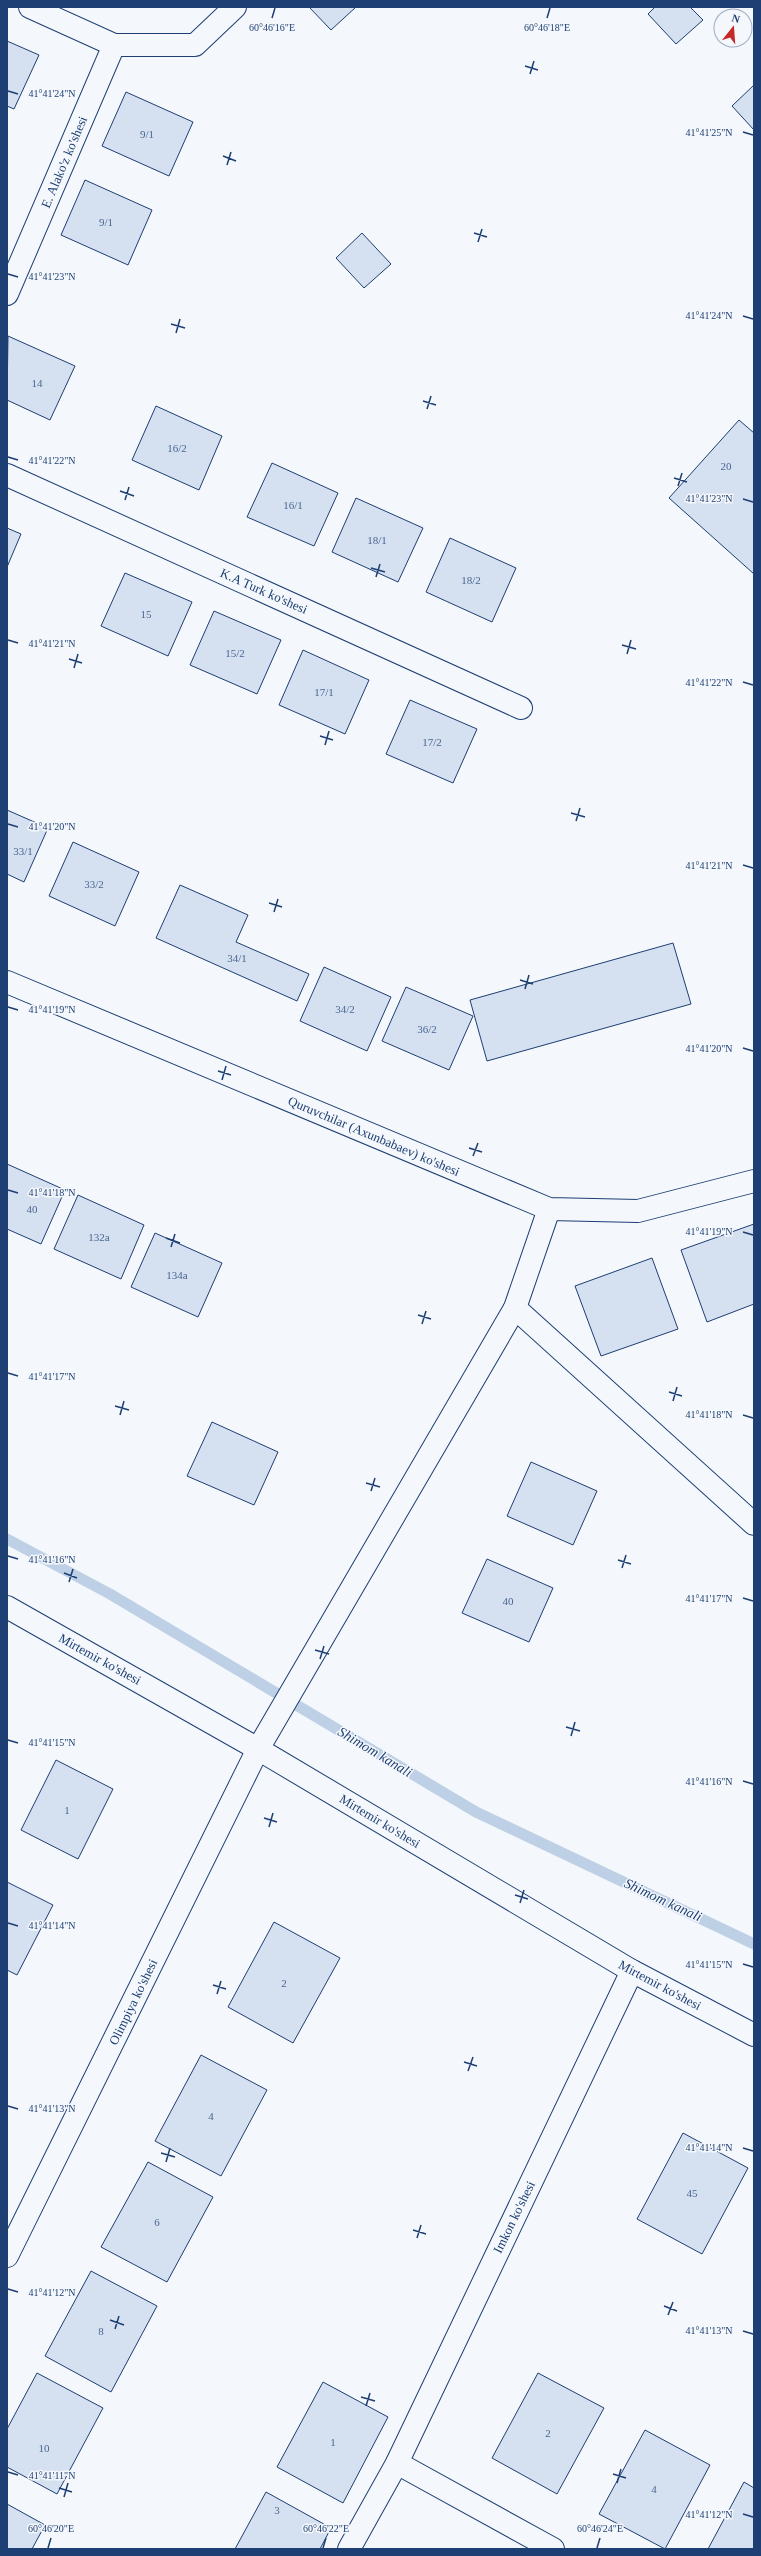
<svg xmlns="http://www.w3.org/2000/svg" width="761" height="2556" viewBox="0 0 761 2556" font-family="Georgia,serif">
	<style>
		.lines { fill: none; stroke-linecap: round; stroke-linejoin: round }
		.stream { stroke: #bed0e5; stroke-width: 11 }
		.building { fill: #d5e0f0; stroke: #1d3f73 }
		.minor-casing { stroke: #1d3f73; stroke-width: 24 }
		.major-casing { stroke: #1d3f73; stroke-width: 24 }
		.minor { stroke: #f4f7fb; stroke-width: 22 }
		.major { stroke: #f4f7fb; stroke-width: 22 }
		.ticks { fill: none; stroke: #1d3f73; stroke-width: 1.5 }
		.labels { text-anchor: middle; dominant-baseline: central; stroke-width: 3; stroke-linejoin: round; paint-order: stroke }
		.number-label { font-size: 11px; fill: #4b6792 }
		.street-label { font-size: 13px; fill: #1d3f73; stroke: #f4f7fb }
		.water-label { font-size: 14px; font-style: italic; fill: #1d3f73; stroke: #f4f7fb }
		.ticks-label { font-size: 10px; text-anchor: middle; fill: #1d3f73; stroke: #f4f7fb; stroke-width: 3; stroke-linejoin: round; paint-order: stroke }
	</style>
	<rect width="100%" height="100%" fill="#f4f7fb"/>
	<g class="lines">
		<path class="stream" d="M7,1539L110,1594L476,1812L754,1944"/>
	</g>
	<g class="building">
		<path d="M309,7H356L331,30Z"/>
		<path d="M655,7H690L703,20L676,44L648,14Z"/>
		<path d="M7,41L39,55L14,109L7,106Z"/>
		<path d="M754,85V130L732,106Z"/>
		<path d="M126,92L193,122L169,176L102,146Z"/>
		<path d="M85,180L152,210L128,265L61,235Z"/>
		<path d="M362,233L391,264L364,288L336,258Z"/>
		<path d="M8,336L75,366L50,420L7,400Z"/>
		<path d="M156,406L222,436L199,490L132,460Z"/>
		<path d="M739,420L754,433V574L669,498Z"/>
		<path d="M272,463L338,493L314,546L247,517Z"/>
		<path d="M356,498L423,528L398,582L332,552Z"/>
		<path d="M7,528L21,534L7,567Z"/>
		<path d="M450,538L516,568L492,622L426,592Z"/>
		<path d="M125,573L192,602L168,656L101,626Z"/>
		<path d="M214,611L281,640L257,694L190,665Z"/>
		<path d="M303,650L369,680L345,734L279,705Z"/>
		<path d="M410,700L477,729L453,783L386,754Z"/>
		<path d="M7,810L48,828L24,882L7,874Z"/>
		<path d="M73,842L139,872L115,926L49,896Z"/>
		<path d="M180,885L248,915L236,942L309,974L297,1001L156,938Z"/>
		<path d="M673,943L691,1004L487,1061L470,1000Z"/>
		<path d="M324,967L391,997L367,1051L300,1021Z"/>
		<path d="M406,987L473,1016L449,1070L382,1041Z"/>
		<path d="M7,1164L65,1190L41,1244L7,1229Z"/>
		<path d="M78,1195L144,1225L121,1279L54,1249Z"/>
		<path d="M754,1224V1304L707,1322L681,1250Z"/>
		<path d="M155,1233L222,1263L198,1317L131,1287Z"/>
		<path d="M652,1258L678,1329L601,1356L575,1286Z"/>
		<path d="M212,1422L278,1452L254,1505L187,1476Z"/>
		<path d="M531,1462L597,1491L573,1545L507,1516Z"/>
		<path d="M487,1559L553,1588L529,1642L462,1613Z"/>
		<path d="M56,1760L113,1789L78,1859L21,1830Z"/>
		<path d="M7,1882L53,1905L17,1975L7,1970Z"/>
		<path d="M274,1922L340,1958L293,2043L228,2007Z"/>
		<path d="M201,2055L267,2090L221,2176L155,2141Z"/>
		<path d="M683,2133L748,2168L702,2254L637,2219Z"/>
		<path d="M148,2162L213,2197L167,2282L101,2247Z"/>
		<path d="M91,2271L157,2306L111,2392L45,2356Z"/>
		<path d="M37,2373L103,2408L57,2494L7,2467V2429Z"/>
		<path d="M538,2373L604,2408L557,2494L492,2458Z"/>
		<path d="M323,2382L388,2417L343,2503L277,2467Z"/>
		<path d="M645,2430L710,2465L665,2549L599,2514Z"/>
		<path d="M744,2482L754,2488V2549H708Z"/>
		<path d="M266,2492L331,2528L320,2549H235Z"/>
		<path d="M7,2504L45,2525L32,2549H7Z"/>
	</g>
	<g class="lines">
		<defs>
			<g id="minor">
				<path d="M30,7L114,45"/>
				<path d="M7,294L114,45H195L235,7"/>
				<path d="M7,475L521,708"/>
				<path d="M515,1308L754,1524"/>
				<path d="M7,1607L258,1749L632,1971L754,2035"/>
				<path d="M7,2256L258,1749L515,1308L549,1209"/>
				<path d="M397,2463L553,2549"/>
				<path d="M349,2549L397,2463L632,1971"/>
			</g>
			<path id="major" d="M7,982L549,1209L638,1211L754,1181"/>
		</defs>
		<use href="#minor" class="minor-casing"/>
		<use href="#major" class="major-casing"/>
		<use href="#minor" class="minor"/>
		<use href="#major" class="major"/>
	</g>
	<path class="ticks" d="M272,18L275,8M547,18L550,8M525,66L538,70M530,74L534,61M8,91L18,94M743,132L753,135M223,156L236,161M227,165L231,152M474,233L487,237M478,242L482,229M8,274L18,277M743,316L753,319M171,324L185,328M176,333L180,319M423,401L436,405M427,409L431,396M8,457L18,460M674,478L687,482M678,486L682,473M120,491L134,496M743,499L753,502M125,500L129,487M371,568L385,572M376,577L380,564M8,640L18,643M622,645L636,649M627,654L631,640M69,659L82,663M74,668L78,654M743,682L753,685M320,736L333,740M325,745L329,731M571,813L585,817M576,821L580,808M8,824L18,827M743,865L753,868M269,903L282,907M274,912L278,899M520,980L533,984M525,989L529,975M8,1007L18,1010M743,1048L753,1051M218,1071L231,1075M222,1080L226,1066M469,1148L482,1152M473,1156L478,1143M8,1190L18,1193M743,1232L753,1235M166,1238L180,1243M171,1247L175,1234M418,1315L431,1319M422,1324L426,1311M8,1373L18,1376M669,1392L682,1396M673,1401L677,1387M115,1406L129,1410M120,1415L124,1401M743,1415L753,1418M366,1483L380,1487M371,1491L375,1478M8,1556L18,1559M618,1560L631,1564M622,1568L626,1555M64,1573L77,1578M69,1582L73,1569M743,1598L753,1601M315,1650L329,1654M320,1659L324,1646M566,1727L580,1731M571,1736L575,1722M8,1740L18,1743M743,1781L753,1784M264,1818L277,1822M269,1827L273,1813M515,1895L528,1899M520,1903L524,1890M8,1923L18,1926M743,1964L753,1967M213,1985L226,1989M217,1994L221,1981M464,2062L477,2066M468,2071L473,2057M8,2106L18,2109M743,2148L753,2151M161,2153L175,2157M166,2162L170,2148M413,2230L426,2234M417,2238L421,2225M8,2289L18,2292M664,2306L677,2311M668,2315L673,2302M110,2320L124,2325M115,2329L119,2316M743,2331L753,2334M361,2397L375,2401M366,2406L370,2393M8,2472L18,2475M613,2474L626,2478M617,2483L621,2469M59,2488L72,2492M64,2497L68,2483M743,2514L753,2517M48,2548L51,2538M323,2548L326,2538M597,2548L600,2538"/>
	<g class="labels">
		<g class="number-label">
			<text x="147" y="134">9/1</text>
			<text x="106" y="222">9/1</text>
			<text x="37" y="383">14</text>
			<text x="177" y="448">16/2</text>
			<text x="726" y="466">20</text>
			<text x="293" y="505">16/1</text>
			<text x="377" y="540">18/1</text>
			<text x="471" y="580">18/2</text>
			<text x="146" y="614">15</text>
			<text x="235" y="653">15/2</text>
			<text x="324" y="692">17/1</text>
			<text x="432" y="742">17/2</text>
			<text x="23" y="851">33/1</text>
			<text x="94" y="884">33/2</text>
			<text x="237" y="958">34/1</text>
			<text x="345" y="1009">34/2</text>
			<text x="427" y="1029">36/2</text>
			<text x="32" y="1209">40</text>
			<text x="99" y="1237">132a</text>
			<text x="177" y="1275">134a</text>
			<text x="508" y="1601">40</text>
			<text x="67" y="1810">1</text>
			<text x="284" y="1983">2</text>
			<text x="211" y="2116">4</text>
			<text x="692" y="2193">45</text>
			<text x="157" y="2222">6</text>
			<text x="101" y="2331">8</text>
			<text x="548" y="2433">2</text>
			<text x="333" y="2442">1</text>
			<text x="44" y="2448">10</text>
			<text x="654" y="2489">4</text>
			<text x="277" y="2510">3</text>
		</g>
		<g class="street-label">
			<text transform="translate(64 162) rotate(-67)">E. Alako'z ko'shesi</text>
			<text transform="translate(264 591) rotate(24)">K.A Turk ko'shesi</text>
			<text transform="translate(374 1136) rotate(23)">Quruvchilar (Axunbabaev) ko'shesi</text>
			<text transform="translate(100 1659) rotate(29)">Mirtemir ko'shesi</text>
			<text transform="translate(380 1821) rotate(31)">Mirtemir ko'shesi</text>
			<text transform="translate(660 1985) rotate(28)">Mirtemir ko'shesi</text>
			<text transform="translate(133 2002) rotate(-64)">Olimpiya ko'shesi</text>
			<text transform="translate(514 2217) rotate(-64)">Imkon ko'shesi</text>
		</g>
		<g class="water-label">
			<text transform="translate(375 1752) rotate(31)">Shimom kanali</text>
			<text transform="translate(663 1900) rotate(25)">Shimom kanali</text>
		</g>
	</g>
	<g class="ticks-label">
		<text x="272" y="31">60°46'16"E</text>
		<text x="547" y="31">60°46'18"E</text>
		<text x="52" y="97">41°41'24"N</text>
		<text x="709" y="136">41°41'25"N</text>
		<text x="52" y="280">41°41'23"N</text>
		<text x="709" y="319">41°41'24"N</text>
		<text x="52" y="464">41°41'22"N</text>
		<text x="709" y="502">41°41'23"N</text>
		<text x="52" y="647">41°41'21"N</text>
		<text x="709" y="686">41°41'22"N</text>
		<text x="52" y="830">41°41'20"N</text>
		<text x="709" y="869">41°41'21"N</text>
		<text x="52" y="1013">41°41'19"N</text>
		<text x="709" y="1052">41°41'20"N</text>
		<text x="52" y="1196">41°41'18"N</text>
		<text x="709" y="1235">41°41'19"N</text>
		<text x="52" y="1380">41°41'17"N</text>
		<text x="709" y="1418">41°41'18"N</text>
		<text x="52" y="1563">41°41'16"N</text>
		<text x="709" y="1602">41°41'17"N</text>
		<text x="52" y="1746">41°41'15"N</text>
		<text x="709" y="1785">41°41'16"N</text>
		<text x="52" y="1929">41°41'14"N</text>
		<text x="709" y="1968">41°41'15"N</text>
		<text x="52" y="2112">41°41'13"N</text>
		<text x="709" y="2151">41°41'14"N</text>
		<text x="52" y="2296">41°41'12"N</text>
		<text x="709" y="2334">41°41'13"N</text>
		<text x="52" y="2479">41°41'11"N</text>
		<text x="709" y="2518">41°41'12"N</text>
		<text x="51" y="2532">60°46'20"E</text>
		<text x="326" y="2532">60°46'22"E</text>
		<text x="600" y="2532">60°46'24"E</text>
	</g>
	<rect width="761" height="2556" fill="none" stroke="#1d3f73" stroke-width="16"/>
	<g transform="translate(733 28) rotate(17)"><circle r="19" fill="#f4f7fb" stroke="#9eadc5"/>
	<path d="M0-3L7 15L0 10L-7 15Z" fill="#c62828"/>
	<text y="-6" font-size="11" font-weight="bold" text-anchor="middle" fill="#1d3f73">N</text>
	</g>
</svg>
